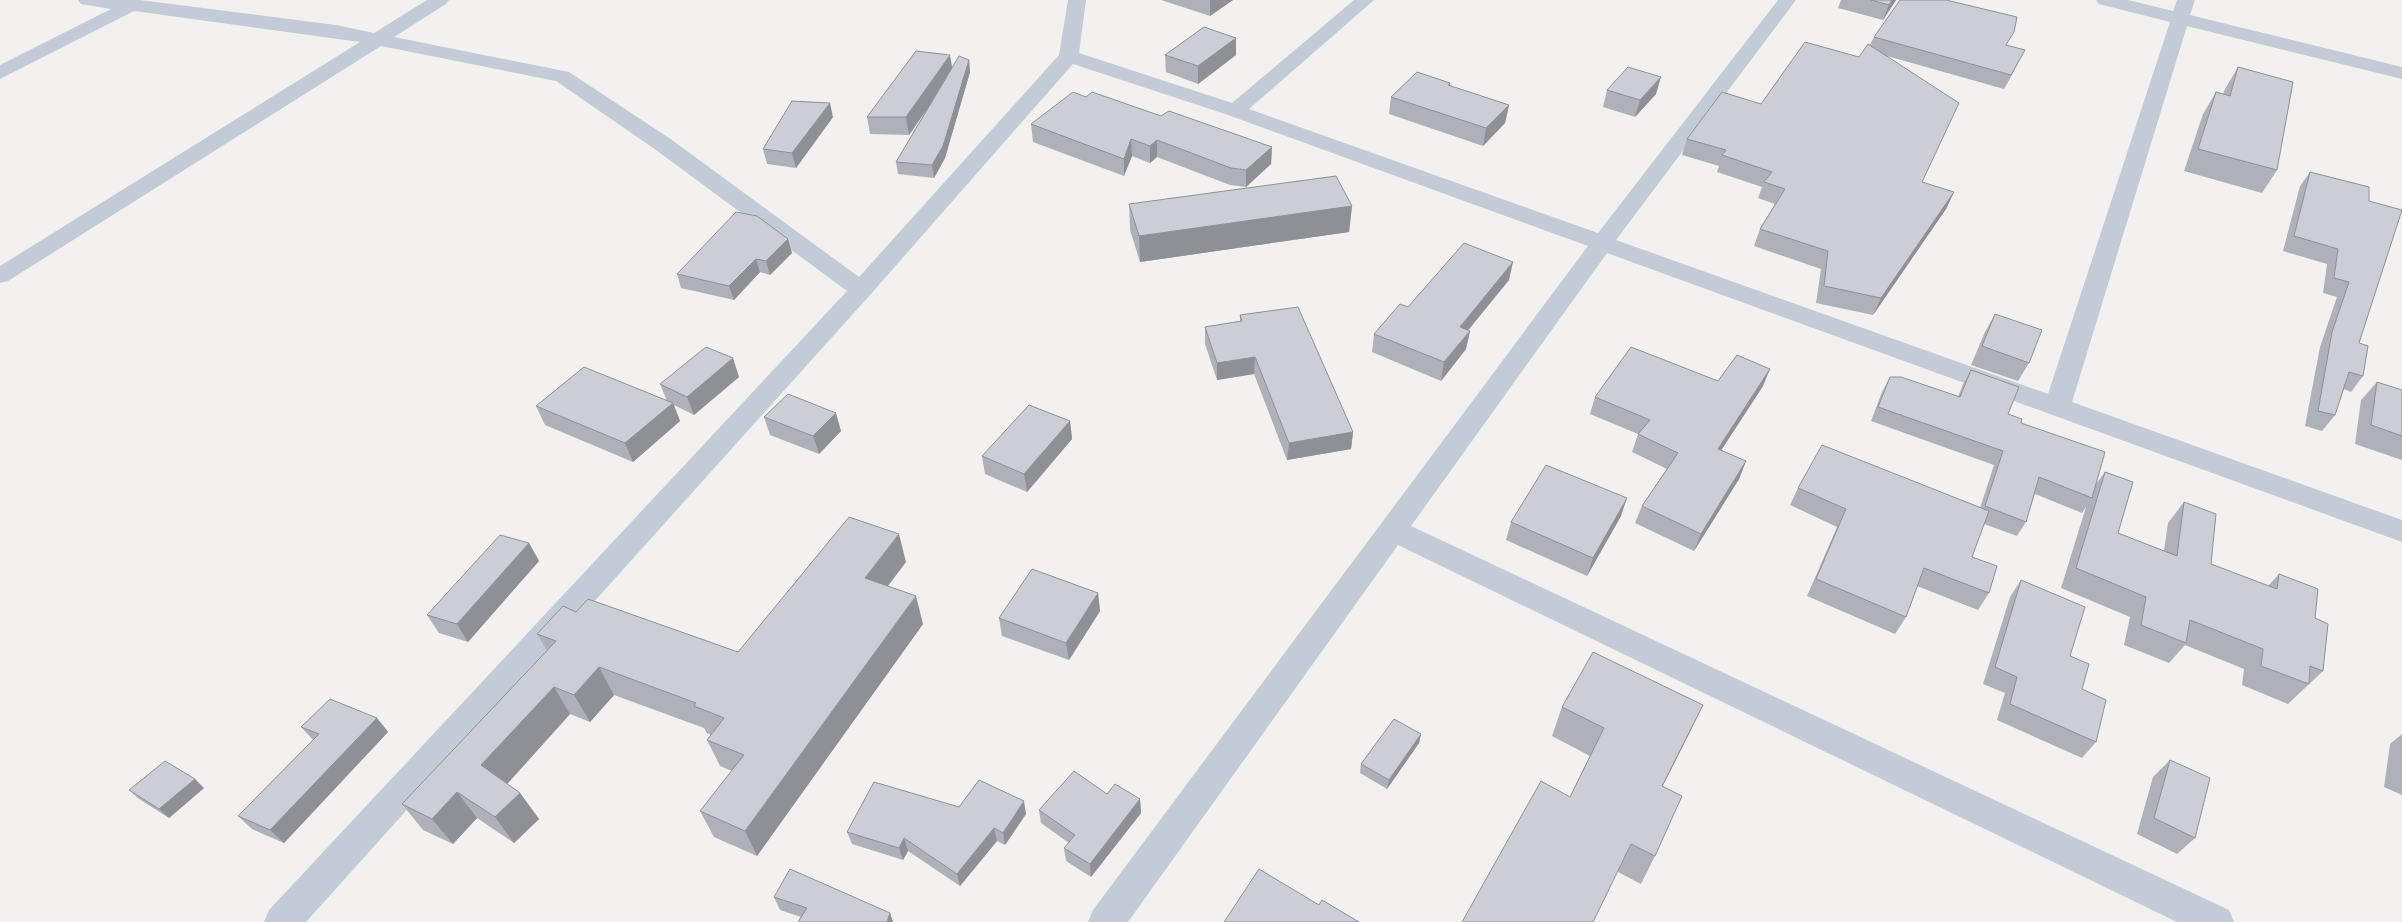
<svg xmlns="http://www.w3.org/2000/svg" width="2402" height="922" viewBox="0 0 2402 922" font-family="'Exo 2',sans-serif">
	<style>
		.lines { fill: none; stroke-linecap: round; stroke-linejoin: round }
		.minor { fill: #c3cbd6; fill-rule: evenodd }
		.wall { fill: #afb1b8 }
		.shaded-wall { fill: #8f9096 }
		.building { fill: #ccced6; stroke: #8f9096 }
	</style>
	<rect width="100%" height="100%" fill="#f3f0f0"/>
	<g class="lines">
		<path class="minor" d="M78,0H140L336,25L374,33L427,0H449L446,4L394,37L569,72L672,140L859,277L1059,55L1068,0H1086L1079,53L1232,103L1354,0H1374L1249,109L1598,233L1778,0H1796L1616,240L2048,394L2170,22L2099,4L2096,0H2128L2173,11L2177,0H2195L2190,15L2402,67V79L2187,26L2072,402L2402,520V542L1607,253L1411,526L2229,910L2234,922H2177L1398,545L1128,922H1088L1093,910L1588,246L1228,115L1073,64L870,295L306,922H264L269,910L847,291L656,150L556,81L381,46L8,281L0,283V266L360,42L134,11L0,79V65L111,9L81,4Z"/>
	</g>
	<g class="wall">
		<path d="M1161,0H1233L1210,16Z"/>
		<path d="M1841,0H1896L1883,20L1838,8Z"/>
		<path d="M1874,37L2007,45L2018,63L2004,89L1887,56L1922,182L1954,192L1946,209L1873,315L1816,303L1821,269L1754,246L1760,229L1775,204L1758,198L1762,187L1717,172L1719,166L1682,155L1687,139L1859,57L1870,45Z"/>
		<path d="M1236,38V55L1198,84L1166,72L1165,55Z"/>
		<path d="M969,60L970,72L945,158L934,178L898,174L896,162L929,106L909,135L870,134L867,117L952,67Z"/>
		<path d="M2238,67L2277,170L2262,193L2184,171L2203,114L2216,92L2223,94L2225,89Z"/>
		<path d="M1450,83V86L1509,105L1505,123L1483,146L1389,114L1391,97Z"/>
		<path d="M1607,90L1656,94L1635,117L1603,107Z"/>
		<path d="M1086,97L1161,116L1272,147L1271,164L1246,187L1230,185L1157,157L1150,163L1132,156L1124,176L1033,142L1031,124Z"/>
		<path d="M833,117L796,168L767,164L763,149Z"/>
		<path d="M2310,172L2369,187L2359,343L2363,376L2351,392L2344,389L2335,415L2322,431L2305,426L2320,347L2337,297L2323,293L2327,264L2283,251L2300,186Z"/>
		<path d="M1129,204L1352,206L1349,232L1140,262L1130,230Z"/>
		<path d="M757,216L792,253L770,275L760,272L734,300L681,288L677,274Z"/>
		<path d="M1509,280L1468,330L1470,331L1466,349L1441,381L1372,352L1374,334L1408,307Z"/>
		<path d="M1995,314L2029,363L2018,381L1971,365L1985,332Z"/>
		<path d="M1240,315L1353,432L1351,449L1287,460L1254,374L1217,380L1205,344V327L1240,321Z"/>
		<path d="M1971,370L2008,414L2021,423L2096,484L2105,472L2118,533L2164,551L2168,523L2184,502L2211,564L2268,586L2279,574L2315,618L2323,671L2288,704L2242,685L2244,669L2185,645L2169,663L2124,645L2130,617L2061,588L2086,507L2082,513L2035,494L2026,522L2017,536L1984,524L1972,557L1989,593L1978,610L1917,586L1906,617L1895,634L1807,596L1837,527L1790,505L1798,488L1980,508L1994,465L1871,421L1882,392L1890,377L1958,397L1963,384Z"/>
		<path d="M739,377L694,415L674,405L680,421L633,462L545,425L536,406L667,401L660,384Z"/>
		<path d="M1718,381L1763,386L1721,450L1746,461L1739,479L1694,551L1635,523L1642,506L1667,469L1632,452L1638,434L1590,414L1595,397Z"/>
		<path d="M2377,382L2402,390V460L2355,444L2361,400Z"/>
		<path d="M764,417L841,431L819,454L770,435Z"/>
		<path d="M1070,421L1072,439L1027,492L985,474L982,456Z"/>
		<path d="M1621,516L1587,576L1506,540L1511,522Z"/>
		<path d="M529,543L539,561L468,642L439,633L427,615Z"/>
		<path d="M906,562L888,586L923,624L757,856L714,837L700,811L732,771L720,766L707,740L711,735L707,733L704,728L614,695L590,722L570,714L507,784L520,793L539,819L514,843L477,818L453,844L423,830L402,804L547,651L537,634L576,612L738,652Z"/>
		<path d="M2021,580L2070,656L2082,689L2096,742L2082,758L1997,720L2005,693L1983,684L2010,597Z"/>
		<path d="M1098,593L1100,611L1069,660L1002,636L999,618Z"/>
		<path d="M1703,705L1662,787L1655,856L1641,884L1618,872L1570,797L1590,756L1552,736L1562,707Z"/>
		<path d="M377,718L388,732L284,843L252,829L238,816L313,740L301,727Z"/>
		<path d="M1421,734L1419,743L1387,789L1360,773L1361,764Z"/>
		<path d="M2402,734V795L2384,787L2390,744Z"/>
		<path d="M2170,760L2195,838L2177,854L2137,834L2153,777Z"/>
		<path d="M204,788L169,818L139,799L129,790Z"/>
		<path d="M1140,799L1141,813L1091,877L1066,861L1064,848L1069,843L1041,823L1039,810Z"/>
		<path d="M959,807L1026,814L1005,845L997,841L960,886L908,851L903,860L852,844L847,832Z"/>
		<path d="M774,897L890,913L893,922H798L801,917L780,910Z"/>
	</g>
	<g class="shaded-wall">
		<path d="M1210,0H1233L1210,16Z"/>
		<path d="M1892,0H1896L1883,20L1889,5Z"/>
		<path d="M1236,38V55L1198,84V66Z"/>
		<path d="M2025,50L2004,89L2011,75Z"/>
		<path d="M950,55L953,72L909,135L906,117Z"/>
		<path d="M969,60L970,72L945,158L934,178L932,165Z"/>
		<path d="M1661,77L1656,94L1635,117L1640,100Z"/>
		<path d="M830,103L833,117L796,168L792,153Z"/>
		<path d="M1509,105L1505,123L1483,146L1486,128Z"/>
		<path d="M1131,139L1132,156L1124,176V159Z"/>
		<path d="M1157,140V157L1150,163V146Z"/>
		<path d="M1272,147L1271,164L1246,187V170Z"/>
		<path d="M1954,192L1946,209L1873,315L1881,298Z"/>
		<path d="M1352,206L1349,232L1140,262L1139,236Z"/>
		<path d="M788,239L792,253L770,275L766,261Z"/>
		<path d="M756,259L760,272L734,300L729,286Z"/>
		<path d="M1513,262L1509,280L1456,345L1460,327Z"/>
		<path d="M1470,331L1466,349L1441,381L1444,362Z"/>
		<path d="M1255,357L1254,374L1217,380V363Z"/>
		<path d="M733,358L739,377L694,415L687,397Z"/>
		<path d="M1770,369L1763,386L1711,466L1718,449Z"/>
		<path d="M673,403L680,421L633,462L625,443Z"/>
		<path d="M836,413L841,431L819,454L813,436Z"/>
		<path d="M1070,421L1072,439L1027,492L1024,474Z"/>
		<path d="M1353,432L1351,449L1287,460L1289,443Z"/>
		<path d="M1746,461L1739,479L1694,551L1701,534Z"/>
		<path d="M1627,498L1621,516L1587,576L1593,558Z"/>
		<path d="M899,534L906,562L873,605L865,578Z"/>
		<path d="M529,543L539,561L468,642L457,624Z"/>
		<path d="M1098,593L1100,611L1069,660L1066,643Z"/>
		<path d="M916,596L923,624L757,856L745,831Z"/>
		<path d="M599,667L614,695L590,722L574,695Z"/>
		<path d="M554,687L570,714L500,792L481,765Z"/>
		<path d="M1703,705L1689,734L1648,815L1662,786Z"/>
		<path d="M377,718L388,732L284,843L270,830Z"/>
		<path d="M1421,734L1419,743L1387,789L1389,780Z"/>
		<path d="M195,779L204,788L169,818L159,809Z"/>
		<path d="M457,792L477,818L453,844L432,819Z"/>
		<path d="M520,793L539,819L514,843L495,817Z"/>
		<path d="M1140,799L1141,813L1091,877L1090,864Z"/>
		<path d="M1024,801L1026,814L1005,845L1003,833Z"/>
		<path d="M994,828L997,841L960,886L957,874Z"/>
		<path d="M904,838L908,851L903,860L899,848Z"/>
		<path d="M890,913L893,922H887Z"/>
	</g>
	<g class="building">
		<path d="M1871,0H1892L1889,5Z"/>
		<path d="M1900,0H1946L2017,17L2014,32L2006,45L2025,50L2011,75L1874,37Z"/>
		<path d="M1204,27L1236,38L1198,66L1165,55Z"/>
		<path d="M1805,42L1859,57L1868,44L1959,103L1922,182L1954,192L1881,298L1824,286L1828,251L1760,229L1785,189L1764,182L1772,172L1722,155L1726,150L1687,139L1722,92L1761,104Z"/>
		<path d="M916,51L950,55L906,117H867Z"/>
		<path d="M959,56L969,60L943,146L932,165L896,162Z"/>
		<path d="M1628,67L1661,77L1640,100L1607,90Z"/>
		<path d="M2238,67L2293,82L2277,170L2198,149L2216,92L2230,96Z"/>
		<path d="M1417,72L1450,83L1448,85L1509,105L1486,128L1391,97Z"/>
		<path d="M1073,92L1086,97L1092,92L1161,116L1169,111L1272,147L1246,170L1231,168L1157,140L1150,146L1131,139L1124,159L1031,124Z"/>
		<path d="M792,101L830,103L792,153L763,149Z"/>
		<path d="M2310,172L2369,187V201L2402,210L2359,343L2368,346L2363,376L2349,372L2335,415L2318,411L2332,332L2349,282L2334,278L2338,249L2294,236Z"/>
		<path d="M1336,176L1352,206L1139,236L1129,204Z"/>
		<path d="M736,212L757,216L788,239L766,261L756,259L729,286L677,274Z"/>
		<path d="M1464,243L1513,262L1460,327L1470,331L1444,362L1374,334L1400,304L1408,307Z"/>
		<path d="M1298,307L1353,432L1289,443L1255,357L1217,363L1205,327L1242,321L1240,315Z"/>
		<path d="M1995,314L2042,330L2029,363L1982,346Z"/>
		<path d="M706,347L733,358L687,397L660,384Z"/>
		<path d="M1631,347L1718,381L1737,355L1770,369L1718,449L1746,461L1701,534L1642,506L1678,453L1638,434L1650,420L1595,397Z"/>
		<path d="M584,367L673,403L625,443L536,406Z"/>
		<path d="M1971,370L2019,387L2008,414L2022,419L2021,423L2105,452L2092,498L2039,477L2026,522L1985,506L2003,451L1878,407L1890,377H1901L1960,397Z"/>
		<path d="M2377,382L2402,390V436L2371,425Z"/>
		<path d="M788,394L836,413L813,436L764,417Z"/>
		<path d="M1029,405L1070,421L1024,474L982,456Z"/>
		<path d="M1822,445L1989,511L1972,557L1997,566L1989,593L1924,568L1906,617L1816,579L1846,509L1798,488Z"/>
		<path d="M1546,465L1627,498L1593,558L1511,522Z"/>
		<path d="M2105,472L2133,482L2118,533L2177,556L2184,502L2216,514L2211,564L2277,589L2279,574L2318,589L2315,618L2328,624L2323,671L2310,666L2309,684L2261,666L2263,649L2190,620L2186,643L2141,625L2146,597L2076,568Z"/>
		<path d="M849,517L899,534L865,578L916,596L745,831L700,811L744,755L707,740L724,718L694,706L696,703L599,667L574,695L554,687L481,765L520,793L495,817L457,792L432,819L402,804L556,641L537,634L563,606L576,612L588,599L738,652Z"/>
		<path d="M500,535L529,543L457,624L427,615Z"/>
		<path d="M1032,569L1098,593L1066,643L999,618Z"/>
		<path d="M2021,580L2085,607L2070,656L2089,664L2082,689L2106,700L2096,742L2010,704L2017,677L1995,667Z"/>
		<path d="M1593,652L1703,705L1662,786L1682,796L1655,856L1631,844L1593,922H1462L1541,781L1570,797L1604,728L1562,707Z"/>
		<path d="M330,699L377,718L270,830L238,816L319,734L301,727Z"/>
		<path d="M1394,719L1421,734L1389,780L1361,764Z"/>
		<path d="M2170,760L2210,778L2195,838L2154,818Z"/>
		<path d="M165,761L195,779L159,809L129,790Z"/>
		<path d="M1074,771L1107,794L1115,784L1140,799L1090,864L1064,848L1075,835L1039,810Z"/>
		<path d="M979,780L1024,801L1003,833L994,828L957,874L904,838L899,848L847,832L874,782L959,807Z"/>
		<path d="M790,869L890,913L887,922H798L807,908L774,897Z"/>
		<path d="M1259,869L1319,905L1322,900L1359,922H1224Z"/>
	</g>
</svg>
